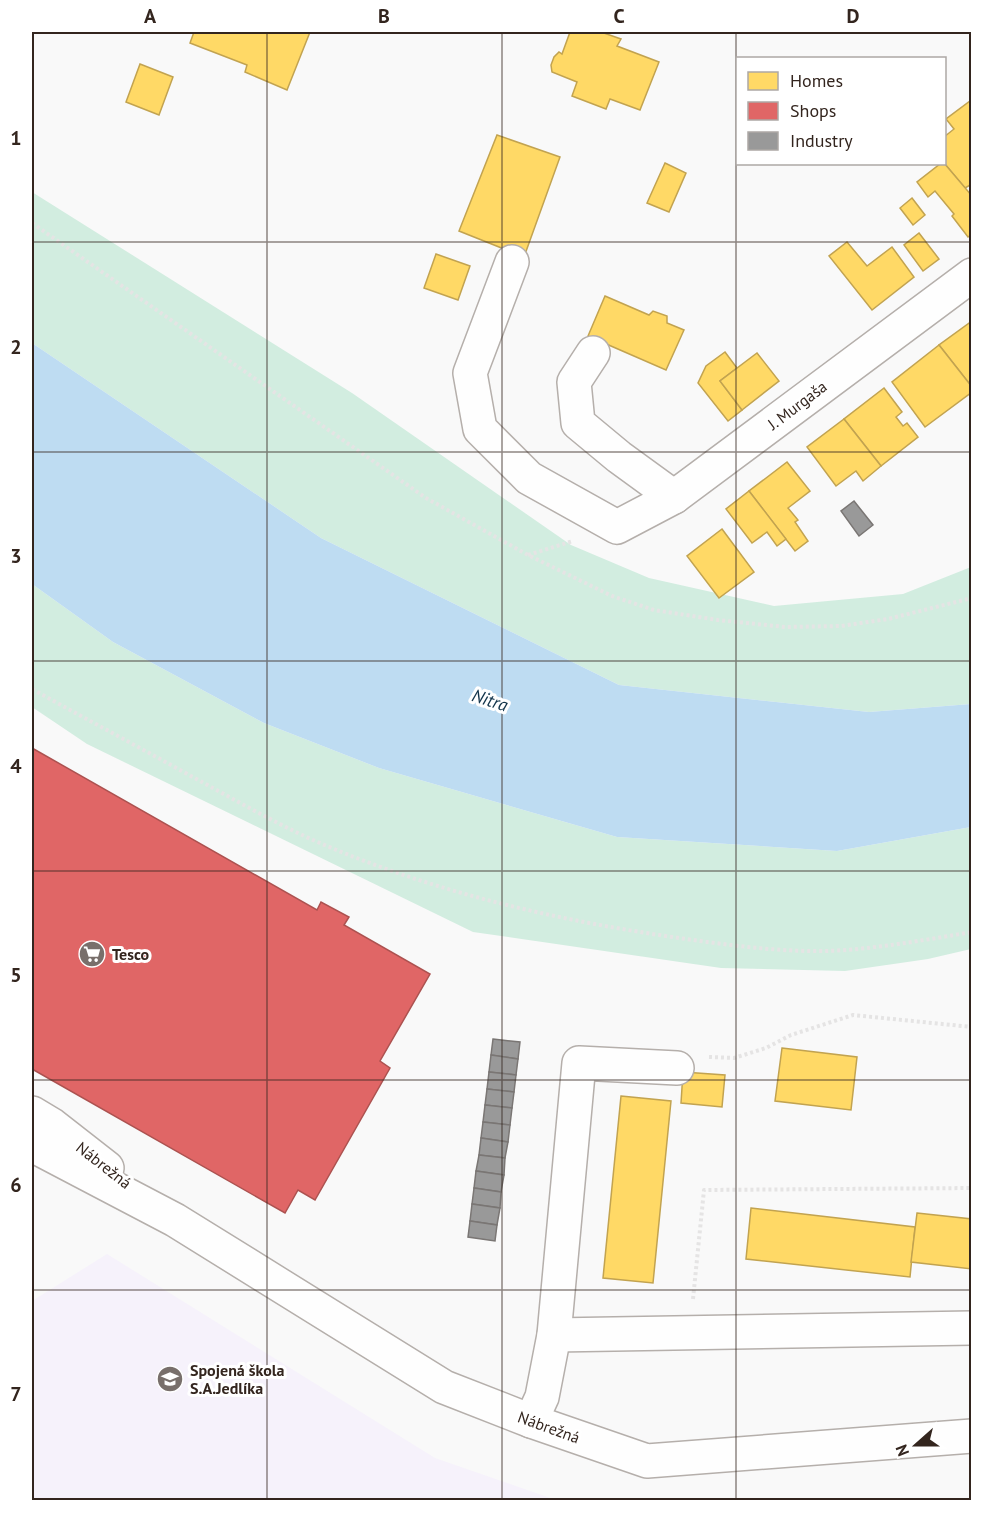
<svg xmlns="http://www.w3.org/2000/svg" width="1003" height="1532" viewBox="0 0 1003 1532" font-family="'PT Sans',sans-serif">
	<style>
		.education { fill: #f6f2fb }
		.green { fill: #d2ede0 }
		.water { fill: #bedcf2 }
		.homes { fill: #ffd966; stroke: #c2a350; stroke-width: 1.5 }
		.shops { fill: #e06666; stroke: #ac5250; stroke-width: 1.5 }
		.industry { fill: #999; stroke: #7a7674; stroke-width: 1.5 }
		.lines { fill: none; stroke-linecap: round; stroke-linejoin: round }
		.minor-casing { stroke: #b5afab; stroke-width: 36 }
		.path { stroke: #e5e4e4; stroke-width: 4; stroke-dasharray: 3 3; stroke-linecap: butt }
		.minor { stroke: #fefefe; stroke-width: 33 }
		.grid { fill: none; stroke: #33251e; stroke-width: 1.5; stroke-opacity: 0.55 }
		.labels { text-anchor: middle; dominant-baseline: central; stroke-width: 6; stroke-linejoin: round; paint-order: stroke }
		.street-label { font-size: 16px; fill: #33251e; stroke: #fff }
		.poi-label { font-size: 16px; font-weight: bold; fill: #33251e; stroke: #fff; text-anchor: start }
		.water-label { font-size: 18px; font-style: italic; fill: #11334a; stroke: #fff }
		.neatline { fill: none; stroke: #33251e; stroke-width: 2 }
		.grid-label { font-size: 20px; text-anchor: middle; font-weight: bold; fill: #33251e }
	</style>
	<rect width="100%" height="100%" fill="#f9f9f9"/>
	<path class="education" d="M107,1254L435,1458L556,1500H32V1301Z"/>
	<g class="green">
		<path d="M32,192L352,393L571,545L649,578L774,606L903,594L971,567V704L869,712L619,685L321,538L32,343Z"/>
		<path d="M32,584L113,642L264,723L379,768L617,837L837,851L971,827V949L928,959L845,971L721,968L473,932L87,744L32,707Z"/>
	</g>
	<path class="water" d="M32,343L321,538L619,685L869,712L971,704V827L837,851L617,837L379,768L264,723L113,642L32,584Z"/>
	<g class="homes">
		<path d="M194,32H310L287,90L245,72L247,65L190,43Z"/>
		<path d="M570,32H601L621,39L617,46L659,62L640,110L610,99L606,109L572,96L577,82L552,72L551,65L554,57L559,52L562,54Z"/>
		<path d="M140,64L173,77L159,115L126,102Z"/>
		<path d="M970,101L972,184L965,188L944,163V137L954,129L946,119Z"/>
		<path d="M497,135L560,157L524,257L459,231Z"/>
		<path d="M665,163L686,173L669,212L647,203Z"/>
		<path d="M944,163L972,196V234L968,237L952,216L954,214L935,191L928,197L917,182L940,164Z"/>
		<path d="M912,198L925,215L913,225L900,208Z"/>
		<path d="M919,233L939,259L923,271L904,245Z"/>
		<path d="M847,242L867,266L892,247L914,277L872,310L829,256Z"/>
		<path d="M436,254L470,266L458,300L424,288Z"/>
		<path d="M605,296L649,315L653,311L667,316V323L684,330L666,370L588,336Z"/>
		<path d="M972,321V387L939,345Z"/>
		<path d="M939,345L972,387V392L925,427L892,382Z"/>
		<path d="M725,352L737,368L720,381L742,410L728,421L698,383L706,366Z"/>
		<path d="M757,353L779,381L742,410L720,381Z"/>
		<path d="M884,388L902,412L896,417L903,426L907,423L918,437L881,466L844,419Z"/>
		<path d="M844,419L881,466L863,481L856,471L836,486L807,447Z"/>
		<path d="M787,462L810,491L788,508L798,520L795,522L808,541L795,551L749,491Z"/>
		<path d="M749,491L786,539L777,546L767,532L752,543L726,509Z"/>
		<path d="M722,529L754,572L719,598L687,556Z"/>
		<path d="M782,1048L857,1057L851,1110L775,1101Z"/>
		<path d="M683,1072L725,1075L722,1107L681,1103Z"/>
		<path d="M621,1096L671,1101L653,1283L603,1278Z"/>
		<path d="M751,1208L915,1227L910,1277L746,1259Z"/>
		<path d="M917,1213L972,1219V1269L911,1262Z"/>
	</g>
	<path class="shops" d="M32,748L317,910L321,902L349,917L344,925L430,974L380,1061L390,1068L315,1200L298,1190L285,1213L32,1069Z"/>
	<g class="industry">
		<path d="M854,501L873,525L859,536L841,511Z"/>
		<path d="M493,1039L520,1042L518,1059L491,1055Z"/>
		<path d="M491,1055L518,1059L516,1075L489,1072Z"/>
		<path d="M489,1072L516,1075L514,1092L487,1089Z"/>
		<path d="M487,1089L514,1092L512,1108L485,1105Z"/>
		<path d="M485,1105L512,1108L510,1125L483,1122Z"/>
		<path d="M483,1122L510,1125L508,1142L481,1138Z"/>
		<path d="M481,1138L508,1142L505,1158L479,1155Z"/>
		<path d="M479,1155L505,1158L504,1175L476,1171Z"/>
		<path d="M476,1171L504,1175L501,1192L474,1188Z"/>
		<path d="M474,1188L501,1192L500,1208L472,1204Z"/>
		<path d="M472,1204L500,1208L497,1225L470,1221Z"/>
		<path d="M470,1221L497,1225L495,1241L468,1237Z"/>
	</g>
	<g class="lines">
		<defs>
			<g id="minor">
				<path d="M512,262L470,373L480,429L529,478L617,527L674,497L972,275"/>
				<path d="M593,353L574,382L578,423L619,457L674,497"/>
				<path d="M32,1113L52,1125L107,1168"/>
				<path d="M32,1145L175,1220L444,1387L531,1421L647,1461L972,1436"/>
				<path d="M554,1335L972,1328"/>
				<path d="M531,1421L542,1397L554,1335L579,1063L677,1068"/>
			</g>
		</defs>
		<use href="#minor" class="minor-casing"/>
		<g class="path">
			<path d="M32,223L426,498L528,555L612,596L654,610L718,620L785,627L841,626L888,619L972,598"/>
			<path d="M528,555L573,541"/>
			<path d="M32,689C84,718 137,746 189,775C230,797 271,821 313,840C429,891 554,920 679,938C728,945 778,952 828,951C876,949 924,940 972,932"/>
			<path d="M709,1057L734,1058L766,1048L791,1035L853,1015L972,1027"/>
			<path d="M693,1299L704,1190L972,1188"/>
		</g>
		<use href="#minor" class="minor"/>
	</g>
	<path class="grid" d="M267,32V1500M502,32V1500M736,32V1500M32,242H972M32,452H972M32,661H972M32,871H972M32,1080H972M32,1290H972"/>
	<defs>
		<symbol id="supermarket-disc" viewBox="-11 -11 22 22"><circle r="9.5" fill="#786f6b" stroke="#fff"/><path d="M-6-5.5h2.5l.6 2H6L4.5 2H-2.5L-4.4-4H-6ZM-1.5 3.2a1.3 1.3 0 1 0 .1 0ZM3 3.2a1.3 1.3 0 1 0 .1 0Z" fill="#fff"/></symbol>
		<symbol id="school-disc" viewBox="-11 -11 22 22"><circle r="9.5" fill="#786f6b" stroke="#fff"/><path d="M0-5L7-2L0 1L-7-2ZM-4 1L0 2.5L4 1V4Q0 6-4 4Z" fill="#fff"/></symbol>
	</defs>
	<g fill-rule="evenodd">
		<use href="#supermarket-disc" x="77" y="939" width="30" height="30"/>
		<use href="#school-disc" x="155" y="1364" width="30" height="30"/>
	</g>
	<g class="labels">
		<g class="street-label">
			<text transform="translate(797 405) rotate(-37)">J. Murgaša</text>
			<text transform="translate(104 1165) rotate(38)">Nábrežná</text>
			<text transform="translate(549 1427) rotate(20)">Nábrežná</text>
		</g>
		<g class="poi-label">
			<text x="112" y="954">Tesco</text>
			<text x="190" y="1370">Spojená škola<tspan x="190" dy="18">S.A.Jedlíka</tspan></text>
		</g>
		<g class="water-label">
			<text transform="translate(490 700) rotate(18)">Nitra</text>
		</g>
	</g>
	<rect width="1003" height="1532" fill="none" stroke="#ffffff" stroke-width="66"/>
	<rect x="736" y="57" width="210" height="108" fill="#ffffff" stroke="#ada8a5" stroke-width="1.5"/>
	<rect x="748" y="72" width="30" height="18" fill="#ffd966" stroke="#ada8a5" stroke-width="1.5"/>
	<text x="790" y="87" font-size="18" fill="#33251e">Homes</text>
	<rect x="748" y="102" width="30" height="18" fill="#e06666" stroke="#ada8a5" stroke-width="1.5"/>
	<text x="790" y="117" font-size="18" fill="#33251e">Shops</text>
	<rect x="748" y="132" width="30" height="18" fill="#999999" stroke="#ada8a5" stroke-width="1.5"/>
	<text x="790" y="147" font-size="18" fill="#33251e">Industry</text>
	<g transform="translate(916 1445) rotate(249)" stroke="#ffffff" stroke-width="4.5" paint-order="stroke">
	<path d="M0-4.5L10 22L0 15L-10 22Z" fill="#33251e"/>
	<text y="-9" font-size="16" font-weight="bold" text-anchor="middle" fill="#33251e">N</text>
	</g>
	<rect x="33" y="33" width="937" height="1466" class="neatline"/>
	<g class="grid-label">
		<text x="150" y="23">A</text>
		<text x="384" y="23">B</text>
		<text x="619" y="23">C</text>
		<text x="853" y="23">D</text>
		<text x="16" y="145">1</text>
		<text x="16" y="354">2</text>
		<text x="16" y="563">3</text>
		<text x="16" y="773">4</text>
		<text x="16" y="982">5</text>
		<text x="16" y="1192">6</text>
		<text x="16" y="1401">7</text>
	</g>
</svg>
